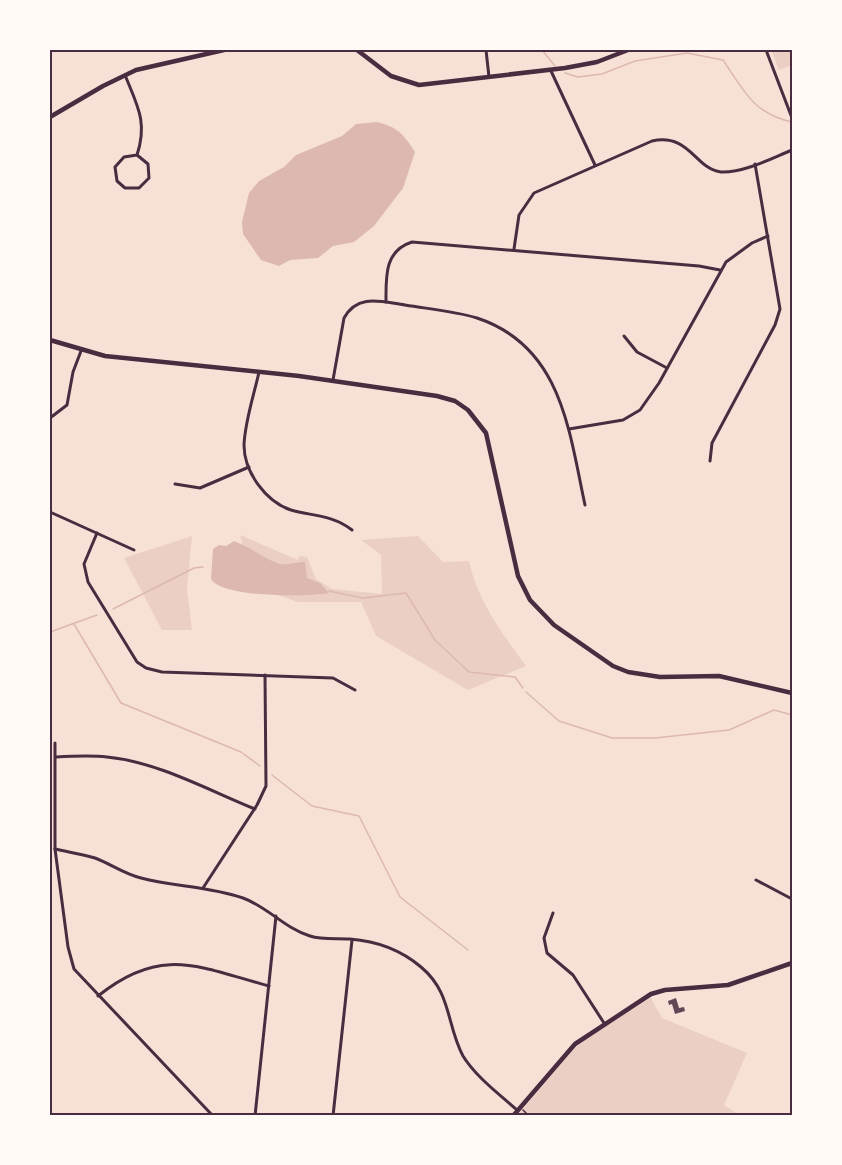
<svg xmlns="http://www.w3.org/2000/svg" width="842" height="1165" viewBox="0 0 842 1165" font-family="'Fira Sans Condensed',sans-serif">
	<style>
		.green { fill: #ebcfc5 }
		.water { fill: #dcb8b0 }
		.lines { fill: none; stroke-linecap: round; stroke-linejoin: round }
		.stream { stroke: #dcb8b0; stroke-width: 1.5 }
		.building { fill: #644757 }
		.path { stroke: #4a2c40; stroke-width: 1.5 }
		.minor { stroke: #4a2c40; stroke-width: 3 }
		.tertiary { stroke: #4a2c40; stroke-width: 4.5 }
		.neatline { fill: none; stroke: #4a2c40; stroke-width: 2 }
	</style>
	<rect width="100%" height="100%" fill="#f7e1d7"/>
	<g class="green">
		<path d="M771,50H792V65L779,70Z"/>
		<path d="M240,535L298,560L299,556L307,557L316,579L332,589L382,594L381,555L361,540L418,536L443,562L469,561C478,602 502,633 526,666L468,690L376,636L361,602H297L231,577L243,546Z"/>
		<path d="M192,536L187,589L192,630H162L124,558Z"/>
		<path d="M651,998L662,1018L747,1053L724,1105L739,1115L517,1116L575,1048L594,1032Z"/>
	</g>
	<g class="water">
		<path d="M377,122C397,127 403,133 415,152L403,188L374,226L354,242L333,246L318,258L290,260L279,266L261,260L243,234L242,222L249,193L259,181L284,167L296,155L342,136L356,124Z"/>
		<path d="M234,541C250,547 262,557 277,563C287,567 295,561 305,562L307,578L320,583L329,593C308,597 222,598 211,579L213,549L219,545L226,546Z"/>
	</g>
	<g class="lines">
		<g class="stream">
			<path d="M542,50L555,66"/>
			<path d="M565,73L578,77L602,74L635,61L687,53L723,60C744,91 754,114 792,122"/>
			<path d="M329,591L363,598L406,593L435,640L469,672L515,677L523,688"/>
			<path d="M113,609L194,568L203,567"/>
			<path d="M74,624L121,703L241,752L260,766"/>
			<path d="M50,632L97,615"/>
			<path d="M526,692L559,721L612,738H655L729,730L774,710L792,715"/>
			<path d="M272,775L312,806L359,816L400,897L468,950"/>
		</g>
	</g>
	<path class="building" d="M676,998L679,1008L684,1007L685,1011L675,1014L672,1004L669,1005L668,1001Z"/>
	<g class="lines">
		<path class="path" d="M523,1110L529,1116"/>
		<g class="minor">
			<path d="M486,50L489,77"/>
			<path d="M766,50L792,118"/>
			<path d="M551,71L595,165"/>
			<path d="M125,75C137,105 148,122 137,155L124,157L115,167L117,181L125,188H139L149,178L148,164L137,155"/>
			<path d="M514,249L519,215L534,193L652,141C690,133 695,169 721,172C744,173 772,158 792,150"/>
			<path d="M386,302C386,277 384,251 412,242L699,266L720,270"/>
			<path d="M624,336L637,352L667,368"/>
			<path d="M259,372C254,395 245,421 244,445C244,472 266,502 291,510C312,516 333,515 352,530"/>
			<path d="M333,380L344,318C358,293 382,302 405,305C429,309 454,311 477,318C562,346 569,431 585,505"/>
			<path d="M50,418L67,405L73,372L81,351"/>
			<path d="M569,429L623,420L640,410L659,383L726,262L752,243L768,236"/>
			<path d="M710,461L712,443L775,325L780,309L755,164"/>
			<path d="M175,484L200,488L249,467"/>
			<path d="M50,512L134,550"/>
			<path d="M97,533L84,564L88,582L137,662L146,668L162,672L333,678L355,690"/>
			<path d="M55,743V849L68,947L74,969L213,1116"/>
			<path d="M56,757C73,756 90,755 107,757C158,762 208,790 255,809"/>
			<path d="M55,849C68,852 82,854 95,858C111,864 124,874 141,878C175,887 209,886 243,898C268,907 284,928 310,936C322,940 337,938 350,939C376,941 401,950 421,967C452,993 446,1024 463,1056C476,1077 499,1094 517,1110"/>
			<path d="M756,880L792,899"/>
			<path d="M203,888L257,805L266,786L265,675"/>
			<path d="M553,913L544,938L547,953L573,975L604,1023"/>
			<path d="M98,996C161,945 199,967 269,986"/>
			<path d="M255,1116L276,916"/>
			<path d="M333,1116L352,940"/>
		</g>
		<g class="tertiary">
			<path d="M357,50L391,76L419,85L565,68L597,62L628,50"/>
			<path d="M50,117L103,86L136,70L224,50"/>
			<path d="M50,340L105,356L299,376L437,396L455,401L468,410L486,433L518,576L530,600L554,625L613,666L628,672L660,677L719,676L792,693"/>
			<path d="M513,1116L575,1044L651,994L665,990L728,985L792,963"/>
		</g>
	</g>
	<rect width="842" height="1165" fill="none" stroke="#fffaf5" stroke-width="102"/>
	<rect x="51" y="51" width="740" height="1063" class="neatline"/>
</svg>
